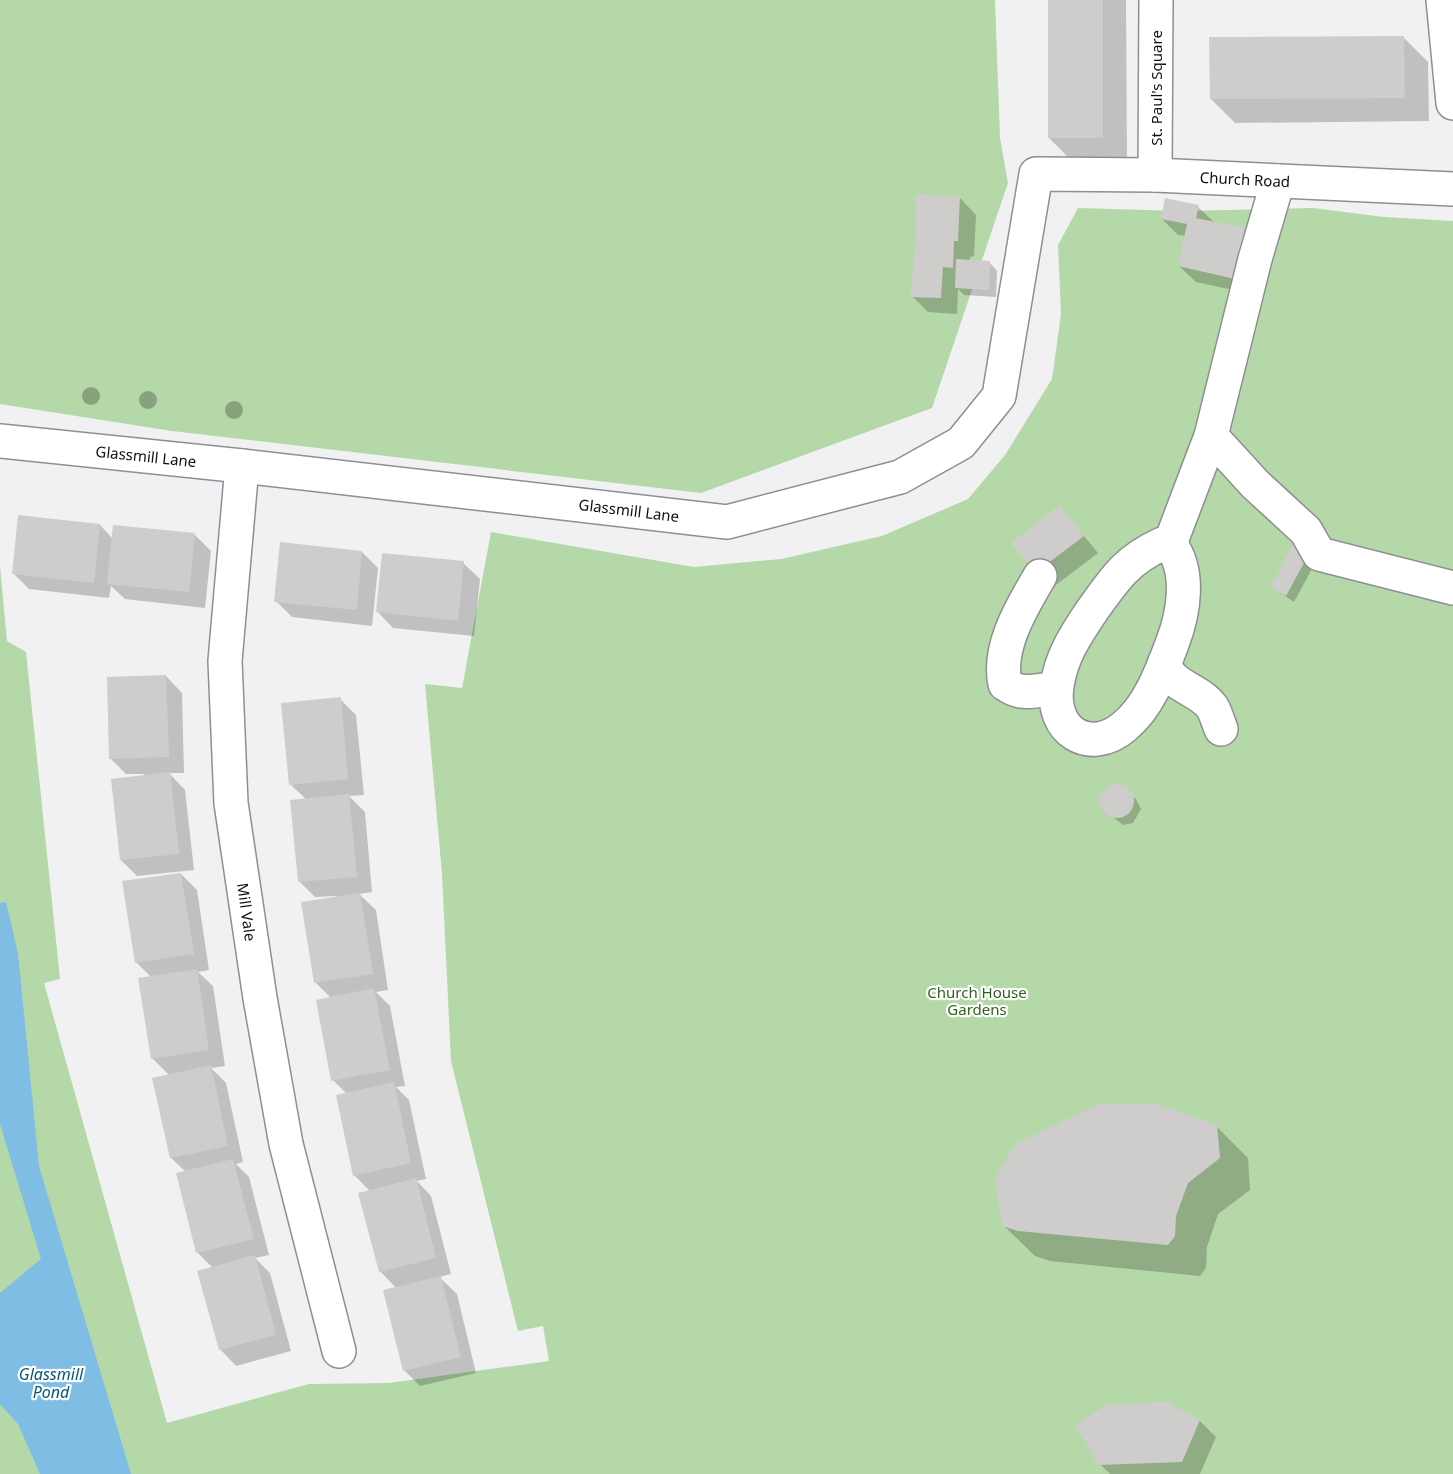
<svg xmlns="http://www.w3.org/2000/svg" width="1453" height="1474" viewBox="0 0 1453 1474" font-family="'Noto Sans',sans-serif">
	<style>
		.green { fill: #b4d8a7 }
		.water { fill: #7fbde5 }
		.shadow { fill: #0003 }
		.building { fill: #cfcdcb }
		.lines { fill: none; stroke-linecap: round; stroke-linejoin: round }
		.minor-casing { stroke: #8e8f92; stroke-width: 36 }
		.minor { stroke: #fff; stroke-width: 33 }
		.tree { fill: #87a27c }
		.labels { text-anchor: middle; dominant-baseline: central; stroke-width: 4.5; stroke-linejoin: round; paint-order: stroke }
		.street-label { font-size: 15px; fill: #0f0f10; stroke: #fff }
		.park-label { font-size: 15px; fill: #30621a; stroke: #fff }
		.water-label { font-size: 16px; font-style: italic; fill: #05557c; stroke: #fff }
	</style>
	<rect width="100%" height="100%" fill="#f1f1f4"/>
	<g class="green">
		<path d="M0,0H995L1000,138L1008,183L932,408L701,493L172,431L0,404Z"/>
		<path d="M1078,208L1181,211L1313,208L1384,217L1453,221V1474H0V566L7,641L26,652L60,979L44,983L167,1423L309,1384L389,1383L549,1361L543,1326L518,1331L451,1061L442,874L425,684L462,688L491,532L694,567L781,559L882,536L968,499L1005,455L1052,379L1061,314L1058,245Z"/>
	</g>
	<path class="water" d="M6,902L18,953L39,1166L131,1474H40L18,1424L0,1404V1293L41,1259L0,1124V903Z"/>
	<g class="shadow">
		<path d="M1049,0H1126L1127,162H1073L1049,138Z"/>
		<path d="M1404,38L1428,62L1429,121L1235,123L1211,99Z"/>
		<path d="M960,198L976,215L974,256L970,257V262L990,263L997,271L996,297L964,295L958,289L957,314L928,312L912,296Z"/>
		<path d="M1198,207L1215,223L1244,229L1260,246L1251,294L1196,282L1179,266L1186,236L1178,235L1162,219Z"/>
		<path d="M1060,507L1098,553L1052,588L1036,572Z"/>
		<path d="M100,525L113,539L195,535L211,551L205,608L125,599L111,586L109,598L29,589L13,573Z"/>
		<path d="M1299,535L1313,567L1294,602L1272,587Z"/>
		<path d="M362,552L378,568L372,626L292,617L276,601Z"/>
		<path d="M463,563L480,579L474,636L393,628L377,611Z"/>
		<path d="M166,676L182,693L184,773H169L185,790L194,870L137,876L121,860L144,774H126L110,758Z"/>
		<path d="M340,699L356,715L364,795L349,796L365,812L372,892L359,894L376,910L388,990L376,992L390,1006L405,1086L396,1087L409,1100L426,1179L417,1181L431,1196L451,1274L439,1277L457,1294L476,1373L420,1386L404,1370L397,1289L380,1271L370,1191L354,1175L347,1094L333,1080L331,998L315,982L336,896L315,897L299,881L307,800L290,784Z"/>
		<path d="M1119,786L1136,799L1141,809L1133,823L1123,825L1103,809L1101,799L1109,787Z"/>
		<path d="M181,874L197,890L209,970L198,972L213,986L225,1066L211,1068L226,1083L243,1162L236,1164L249,1177L269,1255L255,1258L270,1273L291,1351L236,1366L220,1349L213,1268L197,1252L186,1172L171,1158L170,1076L152,1058L151,977L136,962Z"/>
		<path d="M1216,1126L1248,1158L1250,1190L1218,1214L1207,1247L1206,1268L1200,1276L1050,1261L1035,1256L1003,1225Z"/>
		<path d="M1200,1421L1216,1437L1200,1474H1110L1100,1464Z"/>
	</g>
	<g class="building">
		<rect x="1048" y="0" width="55" height="138"/>
		<path d="M1404,36L1405,98L1210,99L1209,37Z"/>
		<path d="M916,194L960,197L958,241H954L953,268L943,267L941,298L910,297L916,239Z"/>
		<path d="M1165,198L1199,205L1196,218L1245,228L1235,279L1178,266L1187,224L1161,219Z"/>
		<path d="M956,259L990,261L989,290L955,288Z"/>
		<path d="M1060,505L1084,536L1035,573L1011,543Z"/>
		<path d="M18,515L100,524L94,583L12,574Z"/>
		<path d="M113,525L195,533L189,592L107,584Z"/>
		<path d="M1299,533L1306,559L1286,596L1270,587Z"/>
		<path d="M280,542L362,551L357,610L274,602Z"/>
		<path d="M382,553L464,561L458,621L376,612Z"/>
		<path d="M166,675L169,757L109,759L107,677Z"/>
		<path d="M341,697L348,779L289,785L281,703Z"/>
		<path d="M170,772L179,854L120,860L111,779Z"/>
		<circle cx="1117" cy="801" r="17"/>
		<path d="M349,794L357,877L298,882L290,800Z"/>
		<path d="M181,873L194,954L135,963L122,881Z"/>
		<path d="M360,893L373,974L314,983L301,902Z"/>
		<path d="M197,969L209,1050L151,1059L138,978Z"/>
		<path d="M374,988L390,1070L331,1081L316,1000Z"/>
		<path d="M211,1065L228,1146L170,1158L152,1078Z"/>
		<path d="M394,1082L411,1163L353,1176L336,1095Z"/>
		<path d="M1099,1104H1157L1217,1125L1220,1158L1188,1183L1176,1216L1175,1236L1168,1245L1018,1231L1002,1226L995,1179L1015,1144Z"/>
		<path d="M233,1159L254,1239L196,1253L176,1173Z"/>
		<path d="M416,1178L436,1258L379,1272L358,1193Z"/>
		<path d="M255,1255L276,1335L219,1350L197,1271Z"/>
		<path d="M441,1276L461,1357L403,1371L383,1290Z"/>
		<path d="M1165,1402L1200,1420L1182,1462L1098,1465L1075,1425L1106,1405Z"/>
	</g>
	<g class="lines">
		<defs>
			<g id="minor">
				<path d="M1443,0L1453,103"/>
				<path d="M1155,175L1156,0"/>
				<path d="M1211,436L1255,484L1306,531L1319,554L1453,588"/>
				<path d="M0,441L242,466L727,522L900,477L961,443L999,396L1036,174L1155,175L1453,189"/>
				<path d="M242,466L225,661L231,803L260,998L286,1144L339,1351"/>
				<path d="M1162,544H1170C1191,571 1184,613 1172,644C1161,673 1149,706 1125,726C1089,757 1050,730 1057,686C1061,657 1075,636 1091,612C1114,580 1125,561 1162,544Z"/>
				<path d="M1170,544L1211,436L1255,259L1278,181"/>
				<path d="M1040,576C1022,607 997,647 1005,684C1025,698 1034,688 1056,690"/>
				<path d="M1165,662C1167,686 1200,689 1212,707C1216,713 1218,722 1221,729"/>
			</g>
		</defs>
		<use href="#minor" class="minor-casing"/>
		<use href="#minor" class="minor"/>
	</g>
	<g class="tree">
		<circle cx="91" cy="396" r="9"/>
		<circle cx="148" cy="400" r="9"/>
		<circle cx="234" cy="410" r="9"/>
	</g>
	<g class="labels">
		<g class="street-label">
			<text transform="translate(1156 88) rotate(-90)">St. Paul's Square</text>
			<text transform="translate(1245 179) rotate(3)">Church Road</text>
			<text transform="translate(146 456) rotate(6)">Glassmill Lane</text>
			<text transform="translate(629 510) rotate(7)">Glassmill Lane</text>
			<text transform="translate(247 912) rotate(82)">Mill Vale</text>
		</g>
		<g class="park-label">
			<text x="977" y="992">Church House<tspan x="977" dy="17">Gardens</tspan></text>
		</g>
		<g class="water-label">
			<text x="51" y="1374">Glassmill<tspan x="51" dy="18">Pond</tspan></text>
		</g>
	</g>
</svg>
